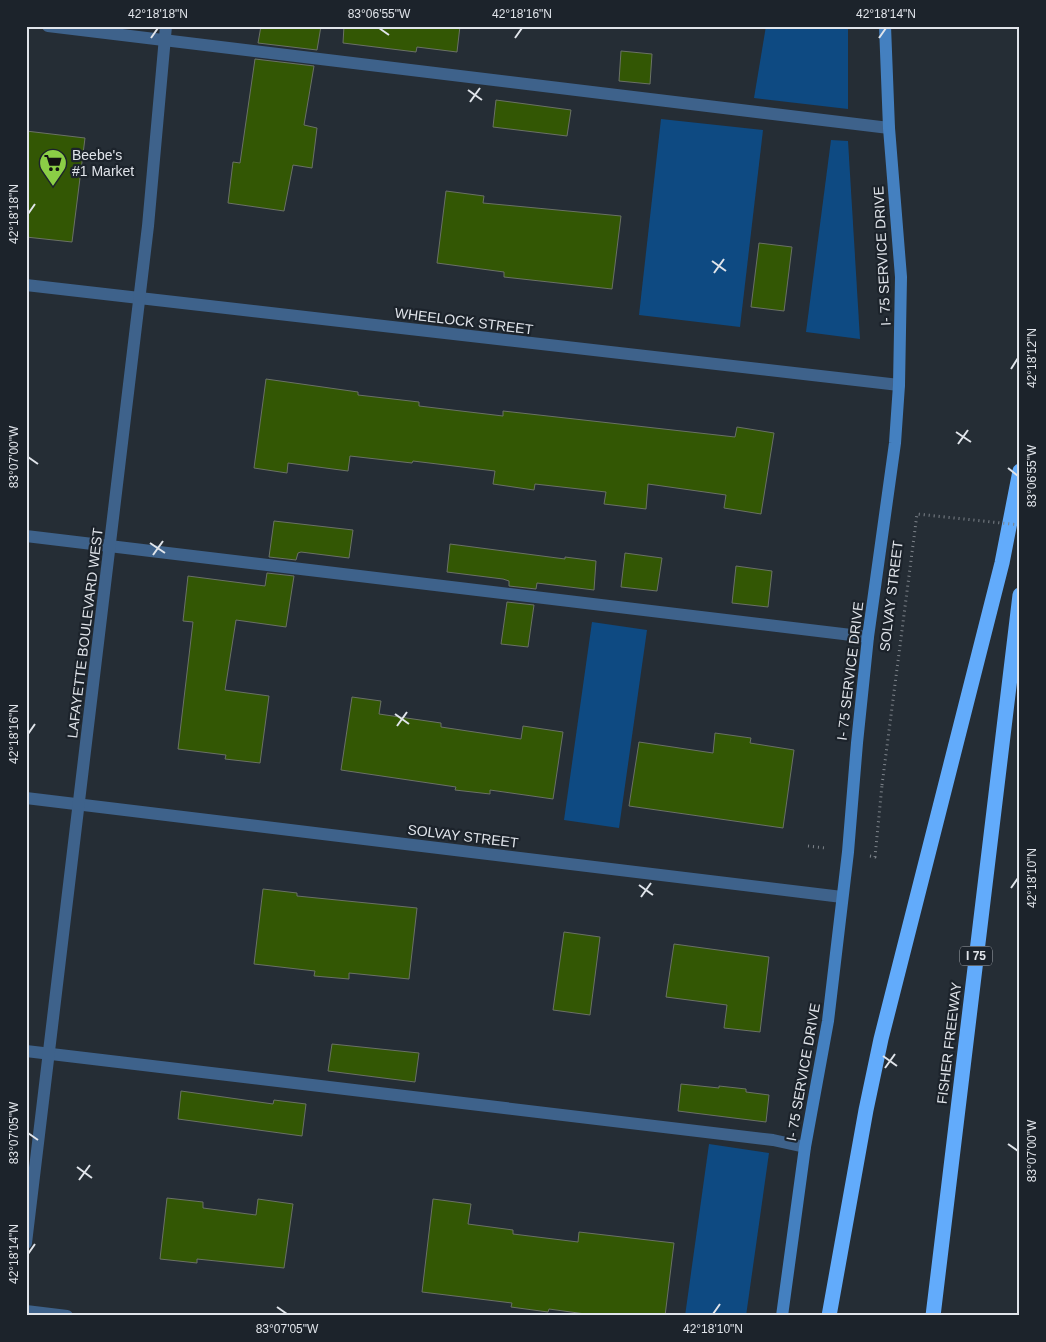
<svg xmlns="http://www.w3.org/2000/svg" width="1046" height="1342" viewBox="0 0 1046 1342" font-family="Arial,sans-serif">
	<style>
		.green { fill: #0e4a82 }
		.building { fill: #335704; stroke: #6a7166 }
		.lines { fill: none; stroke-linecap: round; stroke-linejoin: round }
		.path { stroke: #7e848b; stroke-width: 3; stroke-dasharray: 1 4; stroke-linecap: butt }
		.service { stroke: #3e628b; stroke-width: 12 }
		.minor { stroke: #3e628b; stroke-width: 12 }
		.tertiary { stroke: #3e628b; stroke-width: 12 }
		.secondary { stroke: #4480c0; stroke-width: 12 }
		.motorway { stroke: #62abfb; stroke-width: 15 }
		.path-bridge { stroke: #7e848b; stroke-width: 3; stroke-dasharray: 1 4; stroke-linecap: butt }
		.ticks { fill: none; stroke: #e0e4ea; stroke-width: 2 }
		.labels { text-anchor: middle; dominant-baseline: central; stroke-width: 4.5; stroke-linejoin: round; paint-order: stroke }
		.shield { fill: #1c232b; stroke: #a5aab1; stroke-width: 1 }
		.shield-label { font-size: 12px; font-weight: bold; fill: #e0e4ea }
		.poi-label { font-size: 14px; fill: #e0e4ea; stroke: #1c232b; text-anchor: start }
		.street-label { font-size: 14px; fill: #e0e4ea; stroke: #1c232b }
		.neatline { fill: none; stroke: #e0e4ea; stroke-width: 2 }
		.ticks-label { font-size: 12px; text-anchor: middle; fill: #e0e4ea }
	</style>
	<rect width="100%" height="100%" fill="#252d35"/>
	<g class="green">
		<path d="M766,26H848V109L754,98Z"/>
		<path d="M661,119L763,130L740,327L639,315Z"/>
		<path d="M831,140L848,141L860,339L806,332Z"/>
		<path d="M592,622L647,630L619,828L564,820Z"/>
		<path d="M709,1144L769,1153L746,1316H685Z"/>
	</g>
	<g class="building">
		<path d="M261,26H321L317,50L258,43Z"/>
		<path d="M344,26H460L457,52L417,47L416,52L343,43Z"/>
		<path d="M621,51L652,54L650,84L619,81Z"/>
		<path d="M255,59L314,66L304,125L317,128L312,168L293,165L284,211L228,203L233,162L240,163Z"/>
		<path d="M496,100L571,110L567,136L493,127Z"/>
		<path d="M26,131L85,138L72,242L26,237Z"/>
		<path d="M446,191L484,196L483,203L621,216L612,289L504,277V272L437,263Z"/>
		<path d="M759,243L792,247L784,311L751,307Z"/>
		<path d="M266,379L358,392V395L419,402V406L503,416V411L735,437L737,427L774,433L761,514L724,508L726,495L648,484L646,509L604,504L606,492L535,484L534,490L493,484L495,471L413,461L412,463L350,456L348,471L288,463L287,473L254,468Z"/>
		<path d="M274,521L353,530L349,558L301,552L298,553L296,560L269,557Z"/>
		<path d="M450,544L565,559V557L596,561L594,590L537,583L536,589L509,586V581L503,579L447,572Z"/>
		<path d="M625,553L662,558L657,591L621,587Z"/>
		<path d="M736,566L772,571L768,607L732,603Z"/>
		<path d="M267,573L294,576L286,627L236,620L225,690L269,696L260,763L225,759L226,755L178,749L193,622L183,621L188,576L265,586Z"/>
		<path d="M507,602L534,605L528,647L501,644Z"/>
		<path d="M352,697L381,701L379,714L441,723V727L521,739L523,726L563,732L553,799L490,790V794L455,790L456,787L341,770Z"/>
		<path d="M715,733L751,738L750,743L794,750L783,828L629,806L639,742L713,753Z"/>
		<path d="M263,889L297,893V896L417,908L409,979L349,973V979L314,976L315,971L254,964Z"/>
		<path d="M564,932L600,937L590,1015L553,1010Z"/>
		<path d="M674,944L769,957L760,1032L724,1028L727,1005L666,997Z"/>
		<path d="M332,1044L419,1053L415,1082L328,1071Z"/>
		<path d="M681,1084L719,1088V1086L746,1089V1092L769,1095L766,1122L678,1111Z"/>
		<path d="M181,1091L273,1104L274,1100L306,1104L302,1136L178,1119Z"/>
		<path d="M167,1198L203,1202V1208L256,1215L258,1199L293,1204L284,1268L197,1259V1263L160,1259Z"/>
		<path d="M433,1199L471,1204L468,1224L513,1230V1234L578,1242L579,1232L674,1243L665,1316H600L549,1309L548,1312L511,1307L512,1303L422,1292Z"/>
	</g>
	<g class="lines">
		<g class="path">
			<path d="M808,846L825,848"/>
			<path d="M870,856L875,857L882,785"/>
		</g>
		<g class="service">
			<path d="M48,26L889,128"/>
			<path d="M26,536L868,637"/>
			<path d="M26,1051L773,1140L805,1147"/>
		</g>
		<g class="minor">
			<path d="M26,285L899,385"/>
			<path d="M26,798L842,897"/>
			<path d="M26,1243L148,226L166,26"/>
		</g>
		<path class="tertiary" d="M26,1311L67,1316"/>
		<path class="secondary" d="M782,1316L805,1147L828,1021L848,852L857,743L868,637L895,443L899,385L901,277L889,128L885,26"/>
		<g class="motorway">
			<path d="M829,1316L866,1110L881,1039L1002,563L1020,471"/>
			<path d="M933,1316L1020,595"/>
		</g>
		<path class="path-bridge" d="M882,785L917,514L1020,525"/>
	</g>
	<path class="ticks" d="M379,28L389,35M151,38L158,28M515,38L522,28M879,38L886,28M468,90L482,100M470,102L480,88M28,214L35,204M712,261L726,271M714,273L724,259M1011,369L1018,358M956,432L971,442M958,444L968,430M28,457L38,464M1008,468L1018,476M150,543L165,553M153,555L163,541M395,714L409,724M397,726L407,712M28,734L35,724M639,885L653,895M1011,888L1018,878M641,897L651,883M883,1056L897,1066M885,1068L895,1054M28,1133L38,1140M1008,1144L1018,1151M77,1167L92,1178M79,1180L90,1165M28,1254L35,1244M277,1307L287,1314M713,1314L720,1304"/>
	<defs>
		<symbol id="supermarket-pin" viewBox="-11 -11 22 30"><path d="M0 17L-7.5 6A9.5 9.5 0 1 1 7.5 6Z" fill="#8bce46" stroke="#1c232b"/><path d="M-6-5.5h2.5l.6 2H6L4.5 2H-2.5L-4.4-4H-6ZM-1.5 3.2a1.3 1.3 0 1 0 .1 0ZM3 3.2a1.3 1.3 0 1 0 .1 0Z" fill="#111"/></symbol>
	</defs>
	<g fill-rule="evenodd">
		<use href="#supermarket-pin" x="37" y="147" width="32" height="43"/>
	</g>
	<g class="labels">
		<rect class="shield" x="960" y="946.5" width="32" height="19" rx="4"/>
		<g class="shield-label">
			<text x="976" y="956">I 75</text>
		</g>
		<g class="poi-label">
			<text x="72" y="155">Beebe's<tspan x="72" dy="16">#1 Market</tspan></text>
		</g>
		<g class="street-label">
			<text transform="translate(882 256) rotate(-93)">I- 75 SERVICE DRIVE</text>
			<text transform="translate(464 321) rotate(7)">WHEELOCK STREET</text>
			<text transform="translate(891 596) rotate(-83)">SOLVAY STREET</text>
			<text transform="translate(85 633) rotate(-83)">LAFAYETTE BOULEVARD WEST</text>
			<text transform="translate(850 671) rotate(-83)">I- 75 SERVICE DRIVE</text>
			<text transform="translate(463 836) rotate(7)">SOLVAY STREET</text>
			<text transform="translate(949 1043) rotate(-83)">FISHER FREEWAY</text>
			<text transform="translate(803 1072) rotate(-80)">I- 75 SERVICE DRIVE</text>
		</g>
	</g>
	<rect width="1046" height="1342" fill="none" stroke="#1c232b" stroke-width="55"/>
	<rect x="28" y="28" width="990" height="1286" class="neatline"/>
	<g class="ticks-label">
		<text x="158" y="18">42°18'18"N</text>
		<text x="379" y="18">83°06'55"W</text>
		<text x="522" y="18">42°18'16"N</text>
		<text x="886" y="18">42°18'14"N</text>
		<text transform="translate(14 214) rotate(-90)" y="4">42°18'18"N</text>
		<text transform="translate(1032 358) rotate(-90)" y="4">42°18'12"N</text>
		<text transform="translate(14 457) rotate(-90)" y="4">83°07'00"W</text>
		<text transform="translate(1032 476) rotate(-90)" y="4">83°06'55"W</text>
		<text transform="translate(14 734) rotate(-90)" y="4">42°18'16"N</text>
		<text transform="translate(1032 878) rotate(-90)" y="4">42°18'10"N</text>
		<text transform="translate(14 1133) rotate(-90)" y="4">83°07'05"W</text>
		<text transform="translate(1032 1151) rotate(-90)" y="4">83°07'00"W</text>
		<text transform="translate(14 1254) rotate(-90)" y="4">42°18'14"N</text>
		<text x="287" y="1333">83°07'05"W</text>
		<text x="713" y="1333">42°18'10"N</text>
	</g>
</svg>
